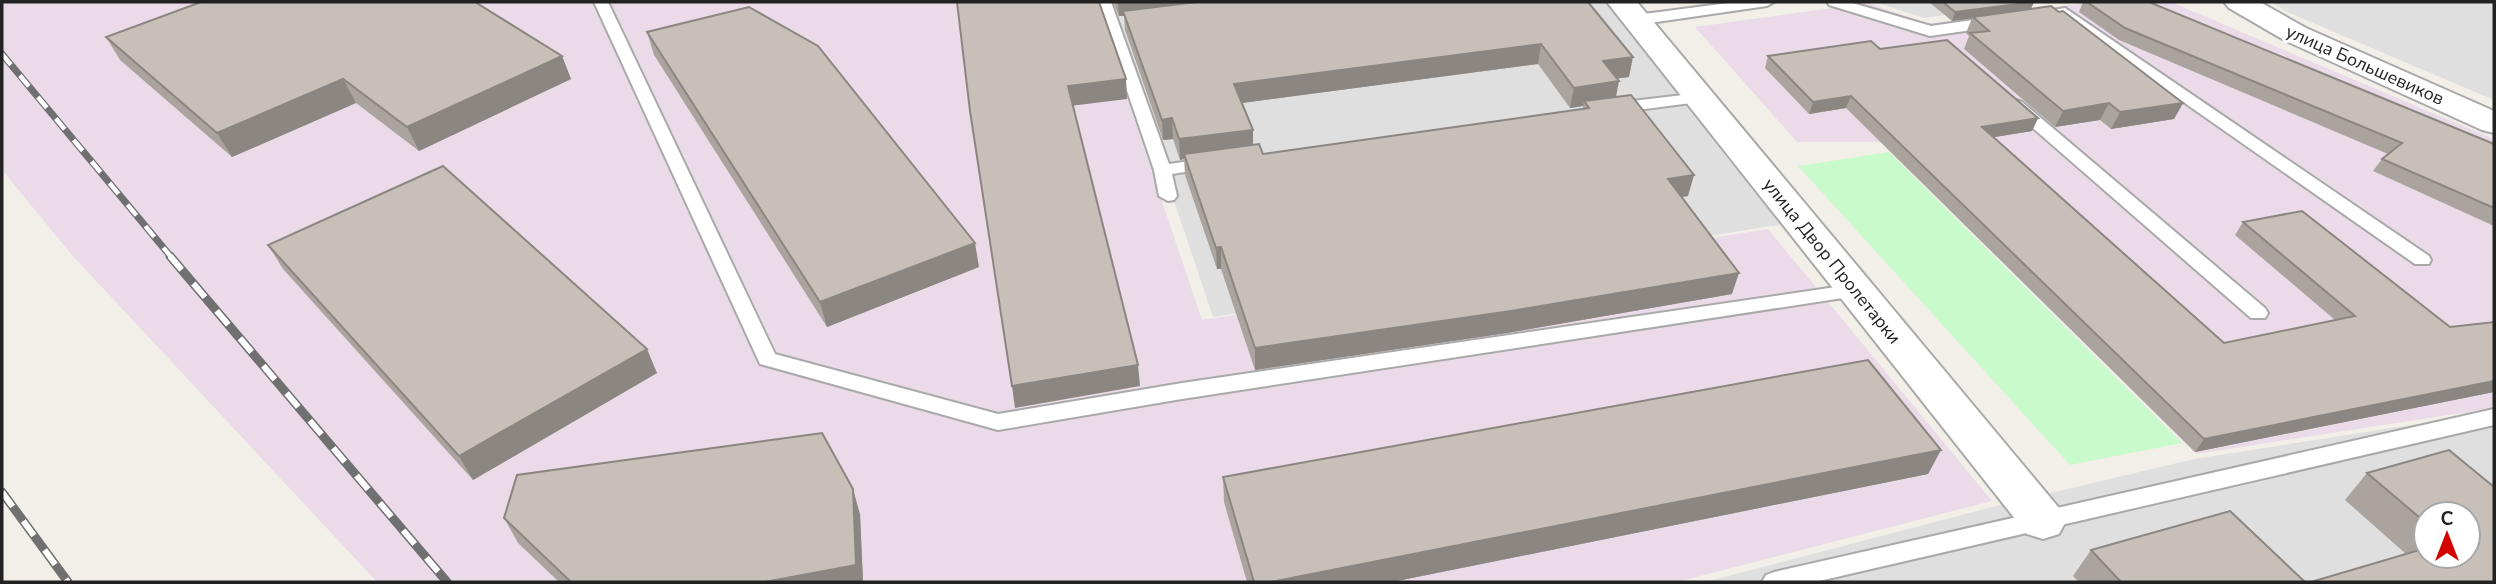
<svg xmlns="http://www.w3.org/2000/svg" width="2496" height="584" viewBox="0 0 2496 584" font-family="'Nunito Sans',sans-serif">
<rect width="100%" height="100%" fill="#f2efe9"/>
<g fill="#e0dfdf" fill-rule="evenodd">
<polygon points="1107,2 1606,2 1789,223 1213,317"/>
<polygon points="1875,2 2037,2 1924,18"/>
<polygon points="2272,2 2494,2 2494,100 2285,11"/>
<path d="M2494,412V582H1705L1996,506L2194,459ZM2426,514H2468V556H2426Z"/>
</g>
<g fill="#ebdbe8">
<polygon points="2,2 1095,2 1202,320 1768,229 1992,501 1677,582 377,582 72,255 2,170"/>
<polygon points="2092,2 2171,2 2494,139 2494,408 2196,454 1881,142 1797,142 1695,27 1869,3 1926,24"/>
</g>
<polygon fill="#c8facc" points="1889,152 2182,443 2070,465 1798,166"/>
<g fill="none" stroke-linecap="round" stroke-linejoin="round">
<defs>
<g id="service">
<polygon points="594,2 608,2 775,354 998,414 1182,383 1856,284 1863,285 1866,290 1863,295 1856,296 1182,399 998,430 760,364"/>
<polygon points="1097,2 1111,2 1169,164 1211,158 1220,163 1211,168 1172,174 1177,196 1174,200 1168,201 1159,196 1154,170"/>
<polygon points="1736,2 1774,2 1767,6 1636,25 1628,20 1636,15"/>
<polygon points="1827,2 1849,2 1931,26 1993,17 2001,22 1993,27 1930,36 1829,5"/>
<polygon points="2065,8 2429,256 2431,260 2429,264 2415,264 2062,17 2040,20 2033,16 2035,13"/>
<polygon points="1700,93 1706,95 1708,98 1706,101 1615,113 1607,108 1615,103"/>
<polygon points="2016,100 2022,102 2265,308 2268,313 2265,318 2251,318 2010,108 2008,105 2010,102"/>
<polygon points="2494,409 2494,425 1815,582 1762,582 1766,575 1774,572"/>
</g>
<g id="minor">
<polygon points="1607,2 1637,2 2059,508 2066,521 2059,534 2043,539 2027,534"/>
<polygon points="2224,2 2260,2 2306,28 2494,111 2494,133 2482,130 2284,40 2229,8"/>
</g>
</defs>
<use href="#service" stroke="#a9a9a9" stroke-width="4"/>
<use href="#minor" stroke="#a9a9a9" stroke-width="4"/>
<use href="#service" fill="#fff" fill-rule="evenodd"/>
<use href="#minor" fill="#fff" fill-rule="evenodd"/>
<defs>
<polyline id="rail-far1" points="2,54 172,258"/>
<g id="rail">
<polyline points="170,256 447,582"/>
<polyline points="2,492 68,582"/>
</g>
</defs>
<use href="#rail-far1" stroke="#707070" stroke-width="7"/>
<use href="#rail" stroke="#707070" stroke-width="9"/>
<use href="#rail-far1" stroke="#fff" stroke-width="4.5" stroke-dasharray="14" stroke-linecap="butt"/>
<use href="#rail" stroke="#fff" stroke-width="6" stroke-dasharray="18" stroke-linecap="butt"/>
</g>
<g fill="#aba49e" fill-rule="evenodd">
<path d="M1113,2H1588L1629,77L1617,78L1616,97L1688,196L1682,197L1732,294L1507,333L1255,370L1221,269H1217L1185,175L1184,159L1180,160L1173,139L1163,140L1125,30L1124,16H1119ZM1538,64L1570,108L1583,106V109L1263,154L1253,145V130L1242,103Z"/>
<polygon points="1929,2 2033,2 2031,9 2183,103 2174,119 2111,129 2100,120 2055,127 1964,49 1969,36 1966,33 1972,18 1952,21"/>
<polygon points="2083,2 2149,2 2494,144 2494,226 2373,171 2382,159 2388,154 2119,40 2079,12"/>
<polygon points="647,32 979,267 827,327 654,55"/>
<polygon points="106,37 562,56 571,79 419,151 356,103 232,157 120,60"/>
<polygon points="1880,49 2038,118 2032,131 1993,137 2224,343 2335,320 2235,235 2243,222 2450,327 2494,322 2494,392 2195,452 1846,108 1809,114 1765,68 1768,56"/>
<polygon points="268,245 657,373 473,480 283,269"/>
<polygon points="1941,450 1928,474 1392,582 1247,582 1224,502 1223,477"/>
<path d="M2449,450L2494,487V582H2311L2406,554L2345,500L2367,473ZM2426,514H2468V556H2426Z"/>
<polygon points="860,514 863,582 559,582 518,543 504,518"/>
<polygon points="2091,550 2305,582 2079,582 2073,576"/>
</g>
<g fill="#8b8681">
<polygon points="1118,2 1244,2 1123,11 1124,16 1119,16"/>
<polygon points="2034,2 2030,11 1952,21 1955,12"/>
<polygon points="1541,44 1538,64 1234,104 1234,84"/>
<polygon points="562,56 571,79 419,151 407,127"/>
<polygon points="1633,57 1629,77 1599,81 1603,61"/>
<polygon points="343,79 356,103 232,157 217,133"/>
<polygon points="1126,79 1127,99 1070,106 1068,86"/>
<polygon points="1619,81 1615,102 1584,101 1583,106 1570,108 1574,88"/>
<polygon points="1851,96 1846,108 1809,114 1813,102"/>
<polygon points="2109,103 2100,120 2055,127 2063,111"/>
<polygon points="2183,103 2174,119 2111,129 2120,112"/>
<polygon points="1172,118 1173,139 1163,140 1162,120"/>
<polygon points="2038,118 2032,131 1977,140 1982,127"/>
<polygon points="1253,130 1253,150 1184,154 1184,159 1180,160 1179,139"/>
<polygon points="1694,175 1688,196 1662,200 1668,179"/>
<polygon points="975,243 979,267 827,327 820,302"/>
<polygon points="1221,247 1221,269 1217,269 1216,248"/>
<polygon points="1739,273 1732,294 1507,333 1255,370 1255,348"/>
<polygon points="647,349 657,373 473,480 459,456"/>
<polygon points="1138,365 1140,386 1015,408 1012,386"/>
<polygon points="2494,381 2494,392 2195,452 2204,439"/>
<polygon points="1941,450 1928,474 1392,582 1271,582"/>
<polygon points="853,489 860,514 863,582 765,582"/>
</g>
<g fill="#c7bfb8" stroke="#8b8681" stroke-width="2">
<polygon points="201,2 475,2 562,56 407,127 343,79 217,133 106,37"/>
<polygon points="957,2 1099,2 1126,79 1068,86 1138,365 1012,386 970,111"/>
<polygon points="1197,2 1588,2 1633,57 1603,61 1619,81 1574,88 1541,44 1234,84 1253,130 1179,139 1172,118 1162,120 1123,11"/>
<polygon points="1943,2 2034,2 1955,12"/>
<polygon points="2087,2 2149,2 2494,144 2494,208 2382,159 2402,143 2125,28"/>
<polygon points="2051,6 2059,12 2063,11 2183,103 2120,112 2109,103 2063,111 1970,33 1989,31 1973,17"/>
<polygon points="749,7 818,46 975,243 820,302 647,32"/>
<polygon points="1947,40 2038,118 1982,127 2224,343 2355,316 2243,222 2302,211 2450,327 2494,322 2494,381 2204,439 1851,96 1813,102 1768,56 1871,41 1880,49"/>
<polygon points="1631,95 1694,175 1668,179 1739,273 1511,311 1255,348 1221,247 1216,248 1184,154 1259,144 1263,154 1589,108 1584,101"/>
<polygon points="443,166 647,349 459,456 268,245"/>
<polygon points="1868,360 1941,450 1271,582 1254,582 1223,477"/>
<polygon points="822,433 853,489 856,565 765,582 571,582 504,518 517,475"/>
<polygon points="2449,450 2494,487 2494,582 2311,582 2426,548 2426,556 2468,556 2468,514 2426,514 2426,523 2367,473"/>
<polygon points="2230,511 2305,582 2121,582 2091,550"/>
</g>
<g text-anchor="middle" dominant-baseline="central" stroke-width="6" stroke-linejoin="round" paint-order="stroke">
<g font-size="18" fill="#222" stroke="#fff">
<text transform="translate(2365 65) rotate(24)">улица Большевиков</text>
<text transform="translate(1832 261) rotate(51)">улица Двор Пролетарки</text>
</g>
</g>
<rect width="2496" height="584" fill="none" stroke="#222222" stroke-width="7"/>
<g transform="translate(2447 535)"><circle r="33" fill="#ffffff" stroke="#a7a7a7" stroke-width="2"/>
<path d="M0-5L12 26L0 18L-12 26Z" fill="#d40000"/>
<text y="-10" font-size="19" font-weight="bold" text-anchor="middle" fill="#222222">С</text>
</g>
</svg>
